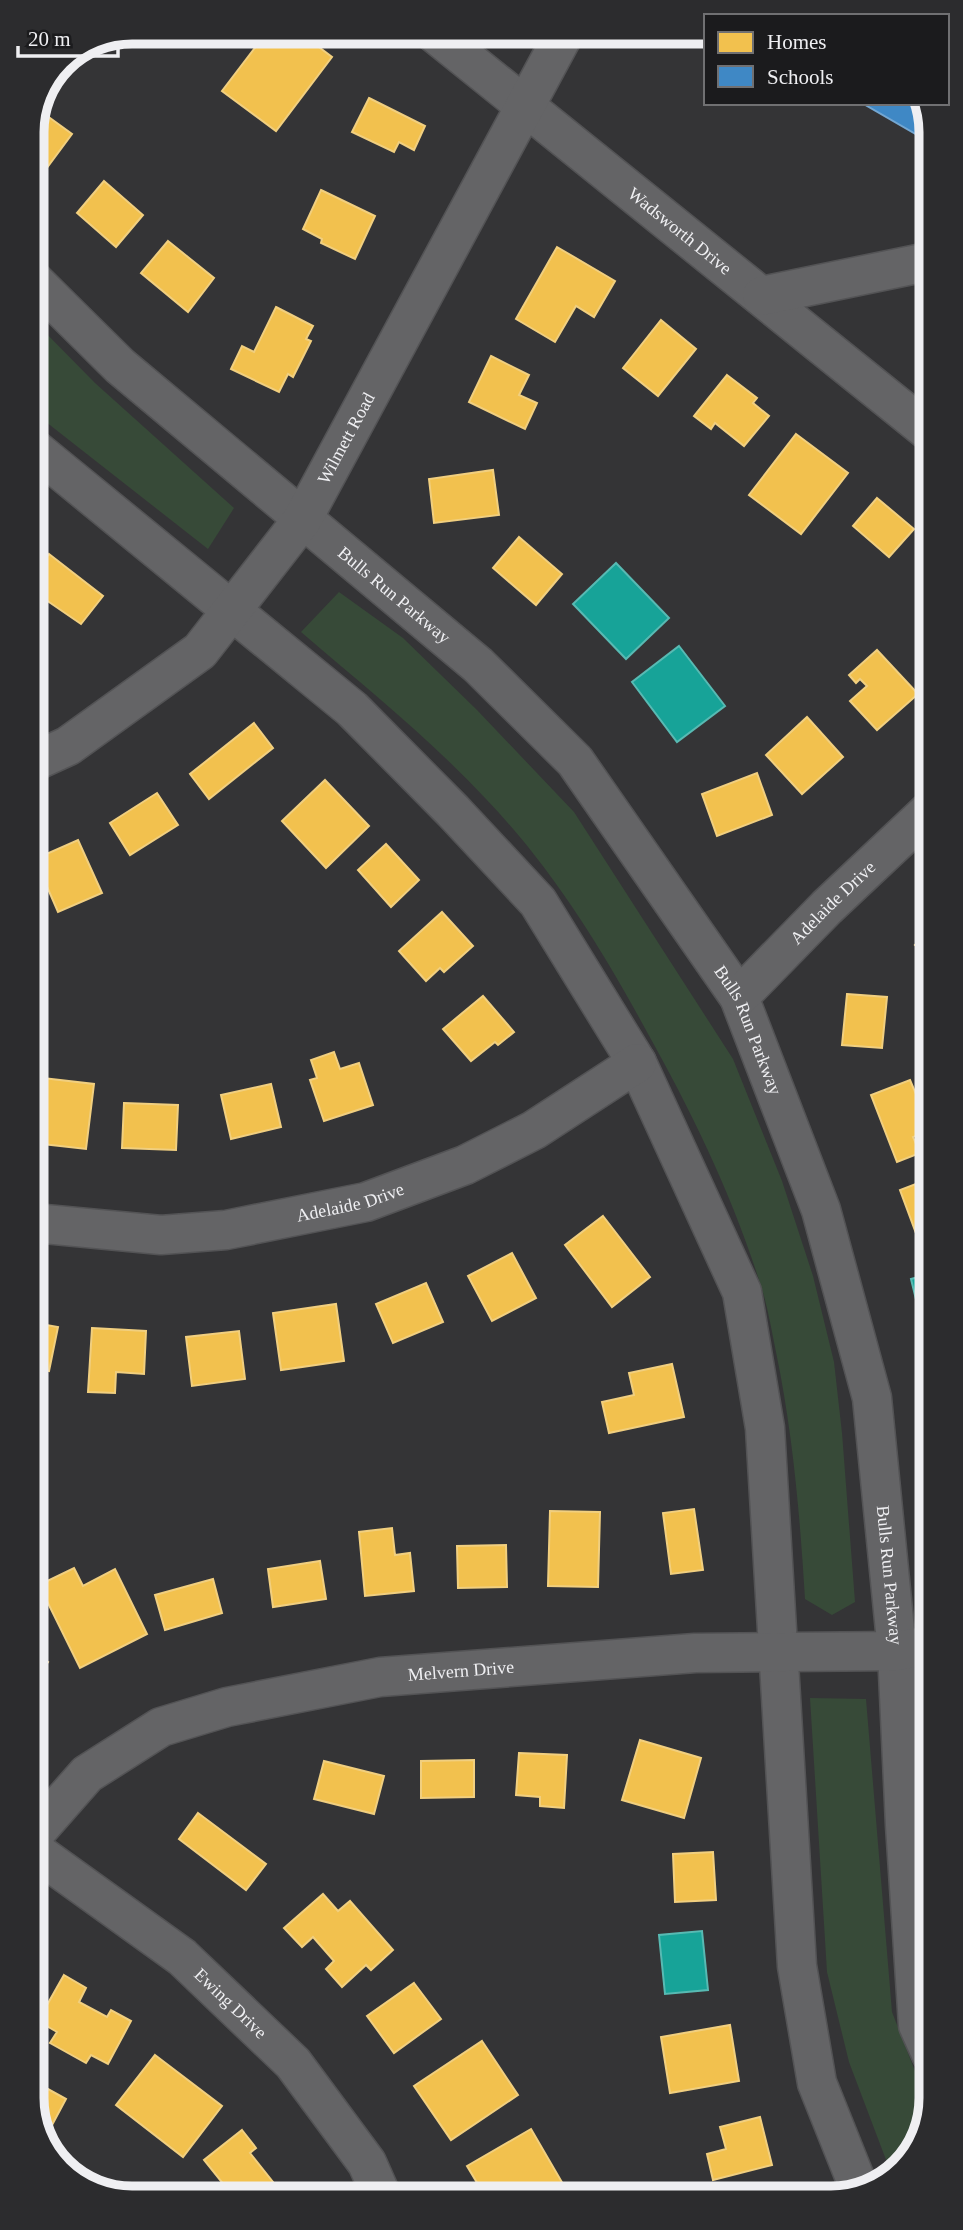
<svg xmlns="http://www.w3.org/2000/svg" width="963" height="2230" viewBox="0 0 963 2230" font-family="Georgia,serif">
<rect width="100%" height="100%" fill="#343436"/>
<g fill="#374a38">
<polygon points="32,319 95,383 234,508 208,549 32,411"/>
<path d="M339,592L403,638L477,710L574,812L733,1059L782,1181L813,1276L834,1362L842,1433L855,1602L832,1615L805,1599C800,1516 793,1434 776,1352C772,1333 769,1314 764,1296C736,1203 694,1116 647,1032C602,949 552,868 486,799C429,738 364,686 301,632Z"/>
<polygon points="810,1698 866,1699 892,2012 929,2107 911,2159 891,2173 849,2062 827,1972"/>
</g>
<g fill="#f2c14e" stroke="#f1cf7f" stroke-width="2">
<polygon points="267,32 299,32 332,57 276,131 222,91"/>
<polygon points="369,98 425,126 414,150 399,142 394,152 352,132"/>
<polygon points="39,110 72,134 46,169 32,158 32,125"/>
<polygon points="104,181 143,215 116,247 77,213"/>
<polygon points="321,190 375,216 355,259 321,243 322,239 303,229"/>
<polygon points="168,241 214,278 188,312 141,273"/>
<polygon points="557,247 615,281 594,317 576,306 555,342 516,319"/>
<polygon points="276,307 313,326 306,339 311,341 293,377 288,374 279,392 231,369 242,346 254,352"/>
<polygon points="661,320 696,349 658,396 623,368"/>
<polygon points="491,356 529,375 519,395 537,403 525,429 469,402"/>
<polygon points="727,375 757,398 753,403 769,416 744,446 715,423 711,429 694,416"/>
<polygon points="796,434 848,473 801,534 749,495"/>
<polygon points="493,470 499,515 434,523 429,479"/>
<polygon points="877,498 914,529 889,557 853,526"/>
<polygon points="519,537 562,574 536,605 493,568"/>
<polygon points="49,554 103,596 81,624 33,591 33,575"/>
<polygon points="926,588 928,588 928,615 924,614"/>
<polygon points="877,650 918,694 877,730 850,701 867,686 860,679 856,683 849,675"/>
<polygon points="807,717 843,757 802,794 766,755"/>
<polygon points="254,723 273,748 209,799 190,774"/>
<polygon points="757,773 772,815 717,836 702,794"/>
<polygon points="325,780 369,826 326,868 282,821"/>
<polygon points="157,793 178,825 130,855 110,823"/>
<polygon points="78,840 102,893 58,912 35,859"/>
<polygon points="386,844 419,880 391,907 358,870"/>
<polygon points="442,912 473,946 444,972 440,968 426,981 399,951"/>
<polygon points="928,932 929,958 915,945"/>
<polygon points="847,994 887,997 882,1048 842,1045"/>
<polygon points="483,996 514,1032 498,1045 495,1042 471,1061 443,1029"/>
<polygon points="334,1052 340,1069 359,1063 373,1105 324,1121 310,1080 317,1078 311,1060"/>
<polygon points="34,1077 94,1084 86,1149 34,1143"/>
<polygon points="910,1080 918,1099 929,1094 929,1131 913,1137 920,1153 897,1162 871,1095"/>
<polygon points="271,1084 281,1127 231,1139 221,1095"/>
<polygon points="124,1103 178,1105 176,1150 122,1148"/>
<polygon points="929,1179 929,1241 920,1244 900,1190"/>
<polygon points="603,1216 650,1277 612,1307 565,1245"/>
<polygon points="512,1253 536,1298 492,1321 468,1276"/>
<polygon points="426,1283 443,1322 393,1343 376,1304"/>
<polygon points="336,1304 344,1361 281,1370 273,1313"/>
<polygon points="35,1323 58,1327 49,1371 35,1368"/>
<polygon points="92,1328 146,1331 144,1374 116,1372 115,1393 88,1392"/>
<polygon points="239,1331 245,1379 192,1386 186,1337"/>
<polygon points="672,1364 684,1417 609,1433 602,1402 634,1395 629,1373"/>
<polygon points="694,1509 703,1570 671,1574 663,1513"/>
<polygon points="550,1511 600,1512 598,1587 548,1586"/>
<polygon points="392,1528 395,1555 410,1553 414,1591 365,1596 359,1532"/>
<polygon points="506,1545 507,1587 458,1588 457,1546"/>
<polygon points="320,1561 326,1599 273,1607 268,1569"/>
<polygon points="74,1568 83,1586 115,1569 147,1634 80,1668 39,1585"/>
<polygon points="213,1579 222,1613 165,1630 155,1595"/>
<polygon points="35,1653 48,1662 36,1680"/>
<polygon points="640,1740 701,1758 684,1818 622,1800"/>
<polygon points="519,1753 567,1755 564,1808 540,1806 540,1797 516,1795"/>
<polygon points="474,1760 474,1797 421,1798 421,1761"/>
<polygon points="324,1761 384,1776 374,1814 314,1799"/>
<polygon points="198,1813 266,1864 246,1890 179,1839"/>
<polygon points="713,1852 716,1900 675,1902 673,1854"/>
<polygon points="323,1894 338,1911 350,1901 393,1950 371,1970 366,1965 342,1987 326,1969 334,1961 313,1937 302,1947 284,1928"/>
<polygon points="64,1975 86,1988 79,2002 107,2017 111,2010 131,2021 108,2064 91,2055 86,2063 50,2043 57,2032 38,2021"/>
<polygon points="414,1983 441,2019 394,2053 367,2016"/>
<polygon points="730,2025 739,2081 670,2093 661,2037"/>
<polygon points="482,2041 518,2095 451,2140 414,2086"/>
<polygon points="155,2055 222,2106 183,2157 116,2105"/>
<polygon points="37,2083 66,2099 44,2140 37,2130"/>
<polygon points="760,2117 772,2165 713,2180 707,2154 726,2149 720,2127"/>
<polygon points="531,2129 563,2184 542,2195 485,2196 467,2166"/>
<polygon points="242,2130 256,2148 250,2153 277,2187 264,2197 231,2198 233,2196 204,2160"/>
</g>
<polygon fill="#3f88c5" stroke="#74a7d2" stroke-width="2" points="862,103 926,103 926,140"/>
<g fill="#17a398" stroke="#58bab3" stroke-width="2">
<polygon points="616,563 669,618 626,659 573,604"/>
<polygon points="679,646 725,706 677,742 632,682"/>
<polygon points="929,1274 930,1335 925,1336 911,1279"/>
<polygon points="702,1931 708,1990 665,1994 659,1935"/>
</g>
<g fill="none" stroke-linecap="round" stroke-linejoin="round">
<defs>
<g id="minor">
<path id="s1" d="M433,32L927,430"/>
<path id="s2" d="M32,279L120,366L478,665L575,761L739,997L821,1210L872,1398L897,1651L905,1825L918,2025L931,2054"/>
<polyline points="762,296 927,262"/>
<polyline points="32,447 352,709 453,811 538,902 637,1063 742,1292 765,1428 797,1966 817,2083 861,2193"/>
<path id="s3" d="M33,762L68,746L200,651L302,520L565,32"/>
<path id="s4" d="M739,997L827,907L928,812"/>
<path id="s5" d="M34,1223L161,1235L226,1230L366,1202L465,1165L534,1130L637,1063"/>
<path id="s6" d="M36,1832L87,1774L161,1727L227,1707L380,1677L695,1653L897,1651L930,1645"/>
<path id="s7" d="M36,1852L182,1957L293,2063L367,2163L382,2197"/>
</g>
</defs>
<use href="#minor" stroke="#535355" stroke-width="41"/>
<use href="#minor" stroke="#646466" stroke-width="38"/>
</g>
<g text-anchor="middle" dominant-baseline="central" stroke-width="7" stroke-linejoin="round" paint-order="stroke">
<g font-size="18" fill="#efeff2" stroke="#1b1b1d">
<text stroke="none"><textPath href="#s1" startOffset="317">Wadsworth Drive</textPath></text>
<text stroke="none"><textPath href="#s3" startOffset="460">Wilmett Road</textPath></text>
<text stroke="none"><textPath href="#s2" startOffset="481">Bulls Run Parkway</textPath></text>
<text stroke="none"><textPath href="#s4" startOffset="133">Adelaide Drive</textPath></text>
<text stroke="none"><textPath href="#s2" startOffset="1048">Bulls Run Parkway</textPath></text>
<text stroke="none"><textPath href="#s5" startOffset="320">Adelaide Drive</textPath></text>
<text stroke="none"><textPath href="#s2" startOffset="1615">Bulls Run Parkway</textPath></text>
<text stroke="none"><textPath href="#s6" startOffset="471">Melvern Drive</textPath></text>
<text stroke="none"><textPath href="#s7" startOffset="247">Ewing Drive</textPath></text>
</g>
</g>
<path d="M0 0H963V2230H0ZM132 44H831A88 88 0 0 1 919 132V2098A88 88 0 0 1 831 2186H132A88 88 0 0 1 44 2098V132A88 88 0 0 1 132 44Z" fill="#2c2c2e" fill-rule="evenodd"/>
<path fill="none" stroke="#efeff2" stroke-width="9" d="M132 44H831A88 88 0 0 1 919 132V2098A88 88 0 0 1 831 2186H132A88 88 0 0 1 44 2098V132A88 88 0 0 1 132 44Z"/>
<rect x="704" y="14" width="245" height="91" fill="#1b1b1d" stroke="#707072" stroke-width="2"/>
<rect x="718" y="32" width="35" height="21" fill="#f2c14e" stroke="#707072" stroke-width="2"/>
<text x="767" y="49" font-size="21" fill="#efeff2">Homes</text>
<rect x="718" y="66" width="35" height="21" fill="#3f88c5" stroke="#707072" stroke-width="2"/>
<text x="767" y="84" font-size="21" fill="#efeff2">Schools</text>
<path d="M18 46v10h100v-10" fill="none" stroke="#efeff2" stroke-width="3.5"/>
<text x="28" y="46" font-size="21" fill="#efeff2" stroke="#1b1b1d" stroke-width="5" paint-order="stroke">20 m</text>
</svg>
